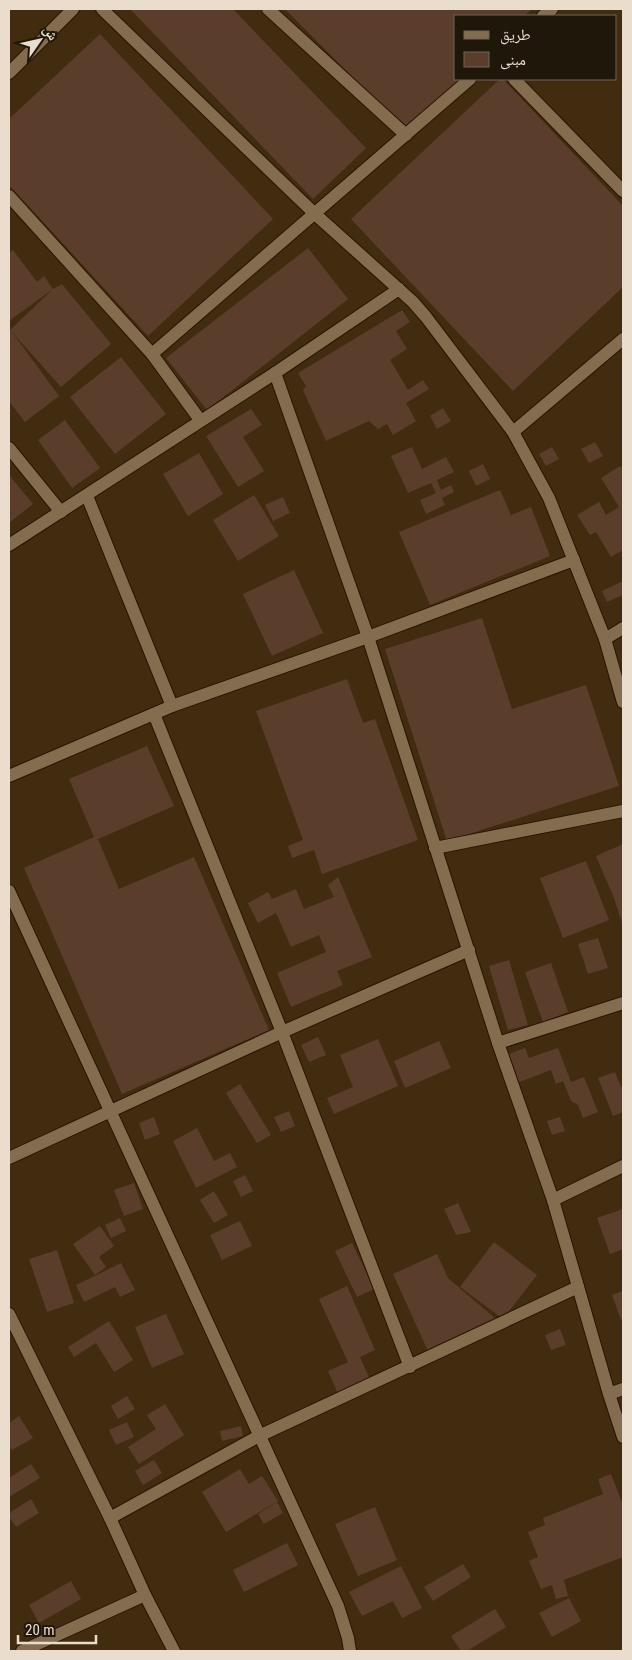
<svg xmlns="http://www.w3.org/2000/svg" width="632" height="1660" viewBox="0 0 632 1660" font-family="'Roboto Condensed','Noto Naskh Arabic',sans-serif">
<rect width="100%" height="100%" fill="#412c10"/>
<g fill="#5b3d2b">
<polygon points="133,9 233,9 366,148 313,199 131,10"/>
<polygon points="285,9 532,9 524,16 456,16 456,79 461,79 407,132"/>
<polygon points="100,34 273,219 148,336 9,185 9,119"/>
<polygon points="500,79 503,79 623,206 623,287 513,391 351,219"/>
<polygon points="308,248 348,299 207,410 166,358"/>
<polygon points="13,250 37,282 44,276 53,289 62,284 111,344 61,387 12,332 59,396 25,422 9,401 9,331 53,289 9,321 9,253"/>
<polygon points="402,310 410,322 396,331 407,349 390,360 408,390 423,380 429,389 406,403 416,421 393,435 387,424 378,429 369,421 326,441 303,390 306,386 298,373"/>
<polygon points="121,357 166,414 115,454 70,397"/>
<polygon points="443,408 451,421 437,429 430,416"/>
<polygon points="251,409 262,425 243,437 264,471 238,487 206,436"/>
<polygon points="65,420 100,468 72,488 38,440"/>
<polygon points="595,442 603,456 589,463 581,449"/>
<polygon points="412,447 422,469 446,457 454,472 437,480 441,490 451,485 454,492 442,498 445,505 426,514 420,500 436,493 431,483 408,493 391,456"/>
<polygon points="552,447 559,459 546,466 539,454"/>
<polygon points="199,453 223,494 188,516 163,474"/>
<polygon points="483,464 490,479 476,486 469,471"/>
<polygon points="620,466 623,470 623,550 611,557 596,532 590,535 577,515 599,502 606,515 619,507 601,478"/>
<polygon points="9,475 33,504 9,523"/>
<polygon points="500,490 511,515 531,507 550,556 430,605 399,532"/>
<polygon points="254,495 279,536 238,561 213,520"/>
<polygon points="283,497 290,513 273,521 265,505"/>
<polygon points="294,570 323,633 272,656 243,594"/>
<polygon points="623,581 623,595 607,602 602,591"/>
<polygon points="482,618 512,709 586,685 619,786 447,841 385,649"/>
<polygon points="347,679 363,723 375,719 418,840 322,874 314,850 292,858 288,846 303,840 256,711"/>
<polygon points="147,746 174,806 98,839 119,889 194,857 269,1030 122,1094 24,868 94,837 69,779"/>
<polygon points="623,844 623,926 614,898 596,856"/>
<polygon points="586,861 609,920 563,938 540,878"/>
<polygon points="338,877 372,957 337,971 343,985 291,1007 277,973 326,952 319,935 291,947 276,913 258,923 248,903 268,892 272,899 296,889 304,909 334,897 328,885"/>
<polygon points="598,938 608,968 588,974 578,944"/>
<polygon points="509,960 528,1025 508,1030 489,966"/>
<polygon points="551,963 568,1012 543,1022 525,972"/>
<polygon points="318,1037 326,1055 309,1062 301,1045"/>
<polygon points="378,1039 398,1086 334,1114 327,1098 353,1087 340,1055"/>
<polygon points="439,1041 451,1068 405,1088 394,1061"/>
<polygon points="525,1048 529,1058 558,1048 571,1082 584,1077 598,1112 583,1118 578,1105 571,1101 563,1081 556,1084 551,1070 517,1083 506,1055"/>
<polygon points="615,1072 621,1087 623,1086 623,1112 613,1116 598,1078"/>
<polygon points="240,1084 271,1135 257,1143 226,1093"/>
<polygon points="289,1111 295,1126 281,1132 274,1117"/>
<polygon points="154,1117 160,1134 145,1140 139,1123"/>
<polygon points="560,1117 565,1131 552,1135 547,1121"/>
<polygon points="197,1128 214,1161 230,1153 237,1167 196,1188 173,1141"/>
<polygon points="245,1175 253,1191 241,1197 233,1181"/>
<polygon points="134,1183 143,1209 124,1216 114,1190"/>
<polygon points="214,1191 228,1215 214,1223 200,1200"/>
<polygon points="458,1203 471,1232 456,1235 444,1209"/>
<polygon points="623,1209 623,1249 610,1254 597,1218"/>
<polygon points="120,1218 126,1231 111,1238 105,1225"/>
<polygon points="240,1221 252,1246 222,1260 210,1235"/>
<polygon points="100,1226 114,1246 99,1257 106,1267 95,1275 73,1244"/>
<polygon points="494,1242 537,1275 503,1319 460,1287"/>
<polygon points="352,1243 374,1289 357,1297 335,1251"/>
<polygon points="57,1250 74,1303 47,1312 29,1259"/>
<polygon points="437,1254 448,1278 497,1320 428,1351 393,1274"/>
<polygon points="121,1263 135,1290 120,1297 115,1287 84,1302 76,1285"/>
<polygon points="347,1286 375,1350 360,1357 371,1382 339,1396 328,1371 348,1362 319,1299"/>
<polygon points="623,1291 623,1319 621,1320 612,1295"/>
<polygon points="166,1314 184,1354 152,1368 135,1327"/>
<polygon points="109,1321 133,1360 114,1372 96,1343 74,1357 68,1347"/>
<polygon points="560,1329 566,1345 551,1350 545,1335"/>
<polygon points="127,1396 135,1409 118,1419 111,1406"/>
<polygon points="165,1404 184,1435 139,1464 128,1447 156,1429 147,1415"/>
<polygon points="19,1416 33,1438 12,1450 9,1446 9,1423"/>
<polygon points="127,1422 134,1437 116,1445 109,1430"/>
<polygon points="241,1426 243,1436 222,1441 220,1431"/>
<polygon points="154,1460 162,1473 143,1485 135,1471"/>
<polygon points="31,1464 40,1478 9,1497 9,1478"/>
<polygon points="240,1469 249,1484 262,1476 278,1501 226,1532 202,1492"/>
<polygon points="611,1474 623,1505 623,1557 564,1580 568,1596 556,1599 552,1585 541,1589 529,1561 538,1557 528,1532 545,1525 543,1518 603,1494 598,1479"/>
<polygon points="31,1499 39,1513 16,1527 9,1517 9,1513"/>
<polygon points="277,1502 283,1513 264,1524 258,1514"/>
<polygon points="375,1507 397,1560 358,1576 335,1524"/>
<polygon points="287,1543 298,1565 244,1592 233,1570"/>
<polygon points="463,1564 471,1577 433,1601 424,1587"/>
<polygon points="401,1566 422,1608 402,1618 393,1601 362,1616 349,1592"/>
<polygon points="71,1581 81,1599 39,1623 29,1605"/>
<polygon points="569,1598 581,1621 552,1637 539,1613"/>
<polygon points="495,1609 506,1627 467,1651 461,1651 451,1636"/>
</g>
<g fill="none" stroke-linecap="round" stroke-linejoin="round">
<defs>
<g id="street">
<polyline points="102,9 315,214 413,302 426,317 513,432 549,498 605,639 623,702"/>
<polyline points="268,9 406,135"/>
<polyline points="543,16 552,9"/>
<polyline points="9,73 73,9"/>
<polyline points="514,79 623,191"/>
<polyline points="9,196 152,354 200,420"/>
<polyline points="152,354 470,79"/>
<polyline points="275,373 368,637 498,1043 553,1200 609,1394 623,1437"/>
<polyline points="513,432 623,339"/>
<polyline points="9,448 61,512"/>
<polyline points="87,496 172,706"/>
<polyline points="9,545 275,373 399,289"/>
<polyline points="605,639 623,628"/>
<polyline points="154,714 282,1032 410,1367"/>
<polyline points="9,776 172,706 368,637 574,560"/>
<polyline points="435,848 623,811"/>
<polyline points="9,891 338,1606 348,1638 350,1651"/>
<polyline points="498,1043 623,1003"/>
<polyline points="9,1158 282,1032 469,950"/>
<polyline points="553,1200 623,1166"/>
<polyline points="9,1314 110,1518 145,1595 174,1651"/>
<polyline points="609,1394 623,1389"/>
<polyline points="110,1518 259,1436 578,1287"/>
<polyline points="22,1651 145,1595"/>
</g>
</defs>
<use href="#street" stroke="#271400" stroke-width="14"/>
<use href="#street" stroke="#846c4f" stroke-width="12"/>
</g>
<rect width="632" height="1660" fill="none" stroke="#eaddcd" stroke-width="20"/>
<rect x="454" y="15" width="162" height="65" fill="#20170b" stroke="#716659"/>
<rect x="464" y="31" width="25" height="8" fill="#846c4f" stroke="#716659"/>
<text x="500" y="40" font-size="15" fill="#eaddcd">طريق</text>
<rect x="464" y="52" width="25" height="15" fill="#5b3d2b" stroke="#716659"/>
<text x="500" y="65" font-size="15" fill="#eaddcd">مبنى</text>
<g transform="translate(40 40) rotate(56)" stroke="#20170b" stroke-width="4" paint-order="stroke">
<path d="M0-4L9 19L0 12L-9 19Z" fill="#eaddcd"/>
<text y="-8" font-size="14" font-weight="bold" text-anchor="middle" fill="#eaddcd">ش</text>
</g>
<path d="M18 1635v8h78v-8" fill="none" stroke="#eaddcd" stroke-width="2.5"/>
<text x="25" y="1635" font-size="15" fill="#eaddcd" stroke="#20170b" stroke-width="4" paint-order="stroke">20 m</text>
</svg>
